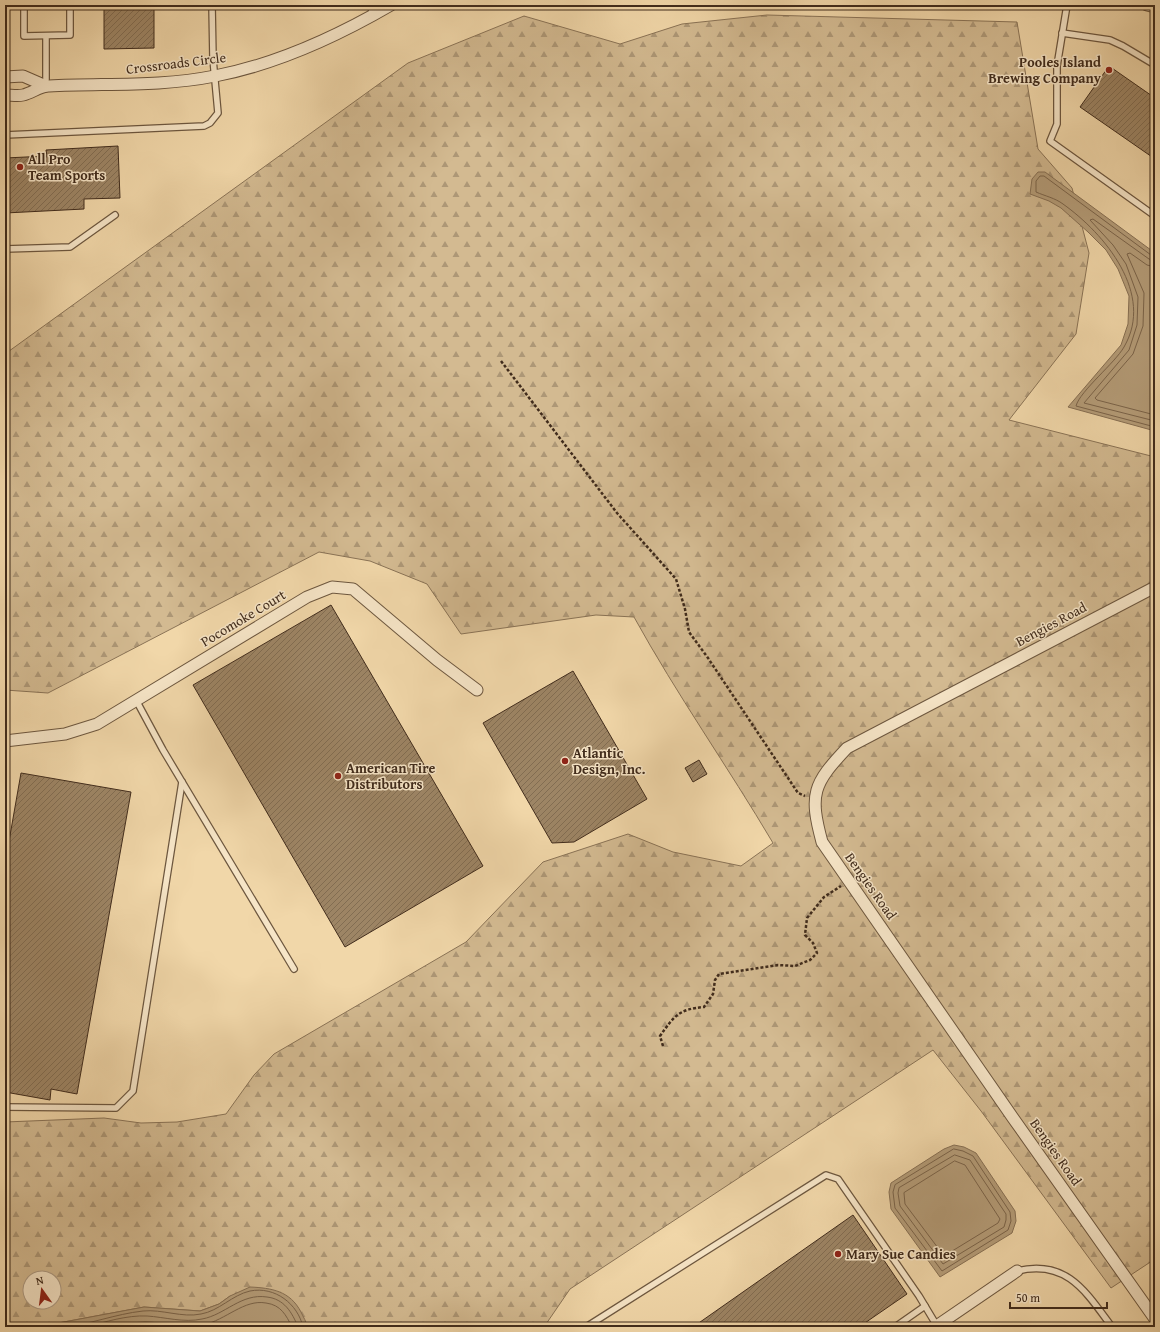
<svg xmlns="http://www.w3.org/2000/svg" width="1160" height="1332" viewBox="0 0 1160 1332" font-family="'Gentium Book Plus',serif">
<defs>
<pattern id="forest-firs" width="22" height="20" patternUnits="userSpaceOnUse"><rect width="22" height="20" fill="#d3ba91"/><path d="M5 1l3.5 6h-7zM16 11l3.5 6h-7z" fill="#ad9776"/></pattern>
<pattern id="building-hatch" width="6" height="6" patternUnits="userSpaceOnUse"><rect width="6" height="6" fill="#9d8565"/><path d="M-1 1l2-2M0 6l6-6M5 7l2-2" fill="none" stroke="#826d52"/></pattern>
</defs>
<rect width="100%" height="100%" fill="#f1d7a9"/>
<filter id="stains"><feTurbulence type="fractalNoise" baseFrequency=".005" numOctaves="4"/><feColorMatrix values="0 0 0 0 .2 0 0 0 0 .09 0 0 0 0 .02 0 0 0 .5 -.17"/></filter>
<radialGradient id="worn" r=".72"><stop offset=".6" stop-color="#630" stop-opacity="0"/><stop offset="1" stop-color="#630" stop-opacity=".3"/></radialGradient>
<path fill="url(#forest-firs)" stroke="#8a7356" fill-rule="evenodd" d="M767,15L1017,22L1038,149L1072,188L1089,253L1076,334L1009,420L1155,457V1259L1111,1288L981,1111L933,1050L570,1289L544,1327H307V1324L230,1296L219,1304L200,1311L144,1307L37,1327H5V1122L104,1118L141,1123L177,1122L226,1114L254,1075L274,1054L466,942L543,862L628,834L673,852L741,866L773,843C728,767 677,695 634,617L596,615L461,634L427,584L370,561L319,552L48,693L5,690V354L408,63L524,16L620,44L682,24ZM30,1278H54V1302H30Z"/>
<g fill="#b59d79" stroke="#877054">
<polygon points="1038,172 1045,172 1155,253 1155,431 1068,407 1121,345 1128,324 1129,296 1118,269 1106,250 1088,232 1061,208 1049,201 1030,194 1032,179"/>
<polygon points="954,1145 964,1147 976,1153 1015,1211 1016,1221 1012,1233 940,1277 891,1209 889,1192 891,1183 944,1149"/>
<path d="M250,1287C272,1288 290,1291 301,1312C303,1317 307,1322 307,1327H37L144,1307L200,1311L219,1304L230,1296Z"/>
</g>
<g fill="none" stroke-linecap="round" stroke-linejoin="round">
<g stroke="#7b644a" stroke-width="1">
<path d="M1155,256L1151,255L1044,176H1040L1036,181V192C1045,196 1055,198 1063,204C1105,234 1155,294 1124,347C1115,363 1080,391 1076,406L1155,427"/>
<polyline points="1155,261 1149,259 1093,219 1090,220 1113,245 1126,264 1138,297 1137,325 1129,350 1084,403 1155,421"/>
<polyline points="1155,267 1147,265 1130,253 1127,254 1144,293 1143,326 1133,354 1095,398 1097,400 1155,415"/>
<polygon points="954,1149 963,1151 973,1156 1010,1212 1011,1221 1008,1230 942,1271 895,1208 893,1192 895,1185"/>
<polygon points="955,1155 970,1160 1006,1214 1006,1220 1004,1227 943,1264 900,1206 898,1193 899,1188"/>
<polygon points="955,1161 965,1165 1000,1219 998,1223 944,1256 905,1204 904,1193"/>
<path d="M62,1327C89,1325 115,1314 143,1311C162,1309 182,1318 201,1314C219,1311 232,1295 250,1291C275,1286 298,1304 303,1327"/>
<path d="M86,1327C105,1322 127,1315 147,1316C164,1317 184,1323 202,1319C225,1315 241,1293 267,1297C284,1299 292,1312 298,1327"/>
<path d="M111,1327C122,1325 134,1322 145,1322C164,1322 185,1329 203,1325C226,1320 244,1299 266,1303C281,1305 286,1315 292,1327"/>
</g>
</g>
<g fill="url(#building-hatch)" stroke="#412c1c">
<polygon points="104,5 154,5 154,48 104,49"/>
<polygon points="1109,66 1155,98 1155,159 1080,107"/>
<polygon points="118,146 120,198 84,199 84,209 5,213 5,158 47,156 46,150"/>
<polygon points="331,605 483,866 345,947 193,685"/>
<polygon points="573,671 647,799 574,842 552,843 483,723"/>
<polygon points="699,760 707,774 693,782 685,768"/>
<polygon points="21,773 131,792 77,1094 51,1089 50,1100 5,1092 5,864"/>
<polygon points="853,1215 907,1294 859,1327 693,1327"/>
</g>
<g fill="none" stroke-linecap="round" stroke-linejoin="round">
<defs>
<g id="lane">
<polyline points="24,5 24,36 70,35 70,5"/>
<polyline points="369,5 375,15"/>
<polyline points="1067,5 1057,66 1057,124 1050,141 1155,216"/>
<polyline points="1062,33 1110,40 1123,46 1155,65"/>
<polyline points="46,36 46,86"/>
<polyline points="5,135 204,126 210,123 218,113 213,59 212,5"/>
<polyline points="5,249 70,247 115,215"/>
<polyline points="136,700 163,750 294,969"/>
<polyline points="5,1107 116,1108 133,1091 182,782"/>
<path d="M1017,1271C1067,1259 1086,1292 1112,1327"/>
<polyline points="586,1327 826,1175 838,1179 919,1296 937,1326"/>
<polyline points="895,1327 925,1306"/>
</g>
<g id="street">
<polyline points="1147,5 1155,7"/>
<polyline points="5,77 23,76 46,86"/>
<path d="M5,95C11,95 18,96 23,95C32,93 40,86 49,86C104,83 160,87 215,76C278,64 336,37 391,5"/>
<path d="M1155,587L847,748C813,784 809,794 822,842L1013,1118L1155,1319"/>
<polyline points="5,741 65,734 97,724 307,597 332,587 353,589 437,660 477,690"/>
<polyline points="935,1327 1017,1271"/>
</g>
</defs>
<use href="#lane" stroke="#6d573f" stroke-width="8"/>
<use href="#street" stroke="#6d573f" stroke-width="13"/>
<g stroke="#412c1c" stroke-width="2.5" stroke-dasharray="3 2" stroke-linecap="butt">
<polyline points="501,361 617,513 676,579 685,609 689,632 708,658 798,793 805,796"/>
<path d="M663,1046L660,1036C674,1016 679,1009 704,1007L713,994L715,980L719,974L778,965L795,966L810,960L817,953L813,943L805,935L807,918L824,897L841,886"/>
</g>
<use href="#lane" stroke="#f6e5c7" stroke-width="5.5"/>
<use href="#street" stroke="#f6e5c7" stroke-width="11"/>
</g>
<g fill="#8f2418" stroke="#f6e5c7" stroke-width="1.5">
<circle cx="1109" cy="70" r="4"/>
<circle cx="20" cy="167" r="4"/>
<circle cx="565" cy="761" r="4"/>
<circle cx="338" cy="776" r="4"/>
<circle cx="838" cy="1254" r="4"/>
</g>
<g text-anchor="middle" dominant-baseline="central" stroke-width="3" stroke-linejoin="round" paint-order="stroke">
<g font-size="14" font-weight="bold" fill="#412c1c" stroke="#f6e5c7" text-anchor="start">
<text x="1101" y="62" text-anchor="end">Pooles Island<tspan x="1101" dy="16">Brewing Company</tspan></text>
<text x="28" y="159">All Pro<tspan x="28" dy="16">Team Sports</tspan></text>
<text x="573" y="753">Atlantic<tspan x="573" dy="16">Design, Inc.</tspan></text>
<text x="346" y="768">American Tire<tspan x="346" dy="16">Distributors</tspan></text>
<text x="846" y="1254">Mary Sue Candies</text>
</g>
<g font-size="14" fill="#412c1c" stroke="#f6e5c7">
<text transform="translate(176 63) rotate(-7)">Crossroads Circle</text>
<text transform="translate(243 618) rotate(-31)">Pocomoke Court</text>
<text transform="translate(1051 624) rotate(-28)">Bengies Road</text>
<text transform="translate(871 886) rotate(55)">Bengies Road</text>
<text transform="translate(1056 1152) rotate(55)">Bengies Road</text>
</g>
</g>
<rect width="1160" height="1332" fill="none" stroke="#f1d7a9" stroke-width="20"/>
<rect x="6" y="6" width="1148" height="1320" fill="none" stroke="#412c1c" stroke-width="2"/>
<rect x="10" y="10" width="1140" height="1312" fill="none" stroke="#412c1c"/>
<g transform="translate(42 1290) rotate(346)"><circle r="19" fill="#f6e5c7" stroke="#ae9b83"/>
<path d="M0-3L7 15L0 10L-7 15Z" fill="#8f2418"/>
<text y="-6" font-size="11" font-weight="bold" text-anchor="middle" fill="#412c1c">N</text>
</g>
<path d="M1010 1302v6h97v-6" fill="none" stroke="#412c1c" stroke-width="2"/>
<text x="1016" y="1302" font-size="12" fill="#412c1c" stroke="#f6e5c7" stroke-width="3" paint-order="stroke">50 m</text>
<rect width="100%" height="100%" filter="url(#stains)"/>
<rect width="100%" height="100%" fill="url(#worn)"/>
</svg>
